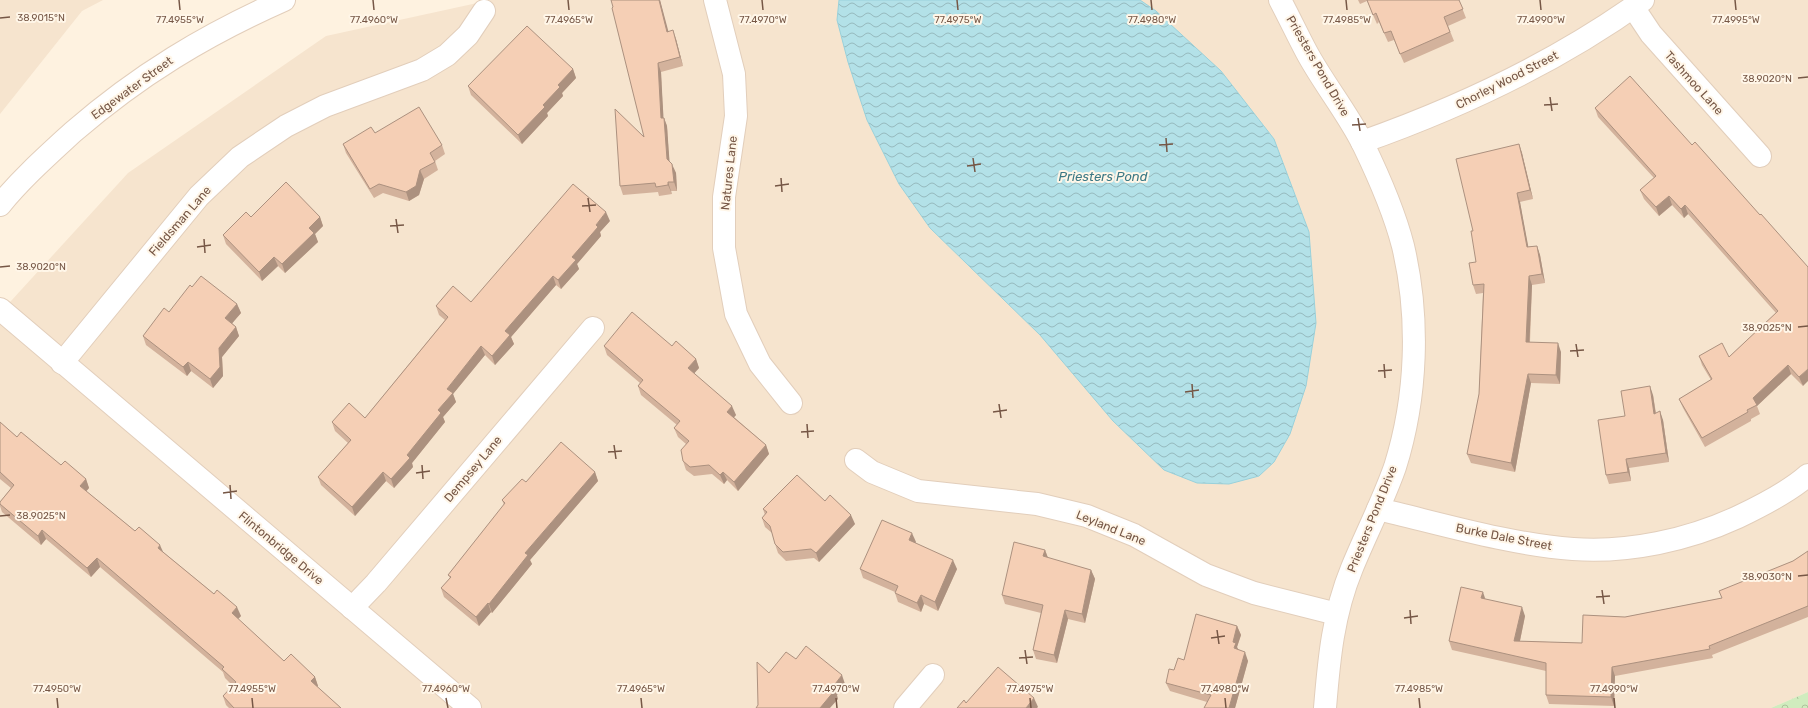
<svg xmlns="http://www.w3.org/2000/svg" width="1808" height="708" viewBox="0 0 1808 708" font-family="Rubik,sans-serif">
<defs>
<pattern id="forest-crowns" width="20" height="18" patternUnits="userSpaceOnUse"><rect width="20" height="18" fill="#d0ecbe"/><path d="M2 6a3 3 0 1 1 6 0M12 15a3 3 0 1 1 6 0" fill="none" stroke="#adc29c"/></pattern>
<pattern id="water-waves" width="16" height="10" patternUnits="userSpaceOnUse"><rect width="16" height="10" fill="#b3e1e8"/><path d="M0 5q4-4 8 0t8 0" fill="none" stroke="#96b9be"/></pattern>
</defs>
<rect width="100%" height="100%" fill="#fef2e0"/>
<g fill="#f6e4ce">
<polygon points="0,0 103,0 82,11 0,114"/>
<polygon points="491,0 1808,0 1808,692 1771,708 0,708 0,313 128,173 326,36"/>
</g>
<polygon fill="url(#forest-crowns)" points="1808,692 1808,708 1771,708"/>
<polygon fill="url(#water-waves)" stroke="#99d1db" points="839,0 1140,0 1156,11 1221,71 1274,139 1309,232 1316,323 1306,386 1290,434 1274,462 1259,476 1229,484 1197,483 1164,470 1113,421 1040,335 930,228 899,184 867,120 848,62 837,20"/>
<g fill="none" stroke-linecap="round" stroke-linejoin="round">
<defs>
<g id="minor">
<polyline points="715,0 734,74 736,116 724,197 724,248 736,314 760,364 791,403"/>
<path d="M1280,0C1289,17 1297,34 1306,51C1323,83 1347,112 1363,144C1379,177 1394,211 1403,246C1420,318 1417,397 1395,467C1383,501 1366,534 1352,568C1333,614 1329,659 1325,708"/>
<polyline points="1633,7 1651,34 1760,156"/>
<path d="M1362,142C1461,107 1557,62 1643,0"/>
<path d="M0,205C21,179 48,155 73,132C139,75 205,35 284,0"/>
<polyline points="0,309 470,708"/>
<polyline points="62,363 199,196 240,157 286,126 325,106 422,70 447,55 468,35 484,11"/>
<polyline points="856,460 872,472 918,491 1037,504 1087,516 1134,535 1206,575 1254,593 1337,614"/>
<path d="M1378,509C1442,524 1508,544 1573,549C1629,553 1688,540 1738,517C1761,506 1789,492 1808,475"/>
<polyline points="352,608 376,583 593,328"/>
<polyline points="905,708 933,675"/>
</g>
</defs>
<use href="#minor" stroke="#e2cebb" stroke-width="24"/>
<use href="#minor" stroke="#fff" stroke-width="22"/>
</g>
<g fill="#d3b29c">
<polygon points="660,0 668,32 676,39 683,66 661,72 663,118 664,118 667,126 669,161 676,173 677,191 671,191 672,194 659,196 658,192 623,195 620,186 644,137"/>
<polygon points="1358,0 1459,0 1466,18 1448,26 1454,41 1404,63 1394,40 1388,42 1379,22 1377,24 1367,1 1360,4"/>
<polygon points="573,69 576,78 562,93 563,96 547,113 548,116 522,144 471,95 468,86"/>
<polygon points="1595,108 1692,145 1760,215 1803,386 1791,374 1757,406 1760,414 1751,419 1751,421 1705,447 1683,408 1679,399 1711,380 1702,365 1699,356 1729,357 1776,313 1688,214 1684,218 1672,205 1659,216 1644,199 1640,190 1654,178 1598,117"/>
<polygon points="343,144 442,145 445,154 435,161 438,170 424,179 419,195 409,201 383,193 374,198 346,153"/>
<polygon points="1519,144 1522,153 1533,199 1520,202 1528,247 1537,246 1540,255 1545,283 1532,285 1530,342 1561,352 1560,384 1531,383 1515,472 1471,463 1467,454 1479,394 1483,293 1476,294 1473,285 1476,262 1473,231"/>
<polygon points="251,217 320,217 323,226 315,234 318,242 285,273 278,266 262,281 226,244 223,235"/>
<polygon points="610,221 600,232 601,236 577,264 579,269 561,289 556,285 511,337 514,344 495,365 485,355 453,394 456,402 443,417 445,422 412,463 413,467 394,488 386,481 355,516 321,485 318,477 348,443 335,431 332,422 365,418 445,320 439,315 436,306 471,302"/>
<polygon points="192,287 237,304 241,313 232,323 236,327 239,336 222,357 223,376 213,388 191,371 187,376 146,345 143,336 169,312"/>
<polygon points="604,346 672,346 696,359 699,368 694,373 736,415 734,417 766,445 769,454 738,491 727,480 724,484 712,474 694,476 686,470 683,461 686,444 678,437 674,428 677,425 641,395 638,386 640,383 607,355"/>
<polygon points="1653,395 1656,413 1663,420 1669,462 1629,468 1631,481 1609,484 1606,475 1625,416"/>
<polygon points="0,422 17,437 61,465 86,479 89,488 86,491 135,531 163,552 241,616 238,619 284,661 315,677 318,686 317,687 341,708 229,708 226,705 223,696 233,686 225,678 223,672 100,567 91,577 46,539 41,545 2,512 0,506 0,502 11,488 0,479"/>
<polygon points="595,472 598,481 530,560 532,564 492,613 491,612 479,626 444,597 441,588 450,578 448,575 504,505 502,500 526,482"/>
<polygon points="825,501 855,524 819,562 814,558 786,561 778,553 775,544 772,533 765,527 762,518 765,515 763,509"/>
<polygon points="916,542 915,543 957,569 938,611 924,604 921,612 898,602 895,593 895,592 863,578 860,569"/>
<polygon points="1045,550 1048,558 1091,570 1095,579 1085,623 1068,619 1057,663 1036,659 1033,650 1041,613 1005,604 1002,595"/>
<polygon points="1808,551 1808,617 1712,655 1713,658 1615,676 1614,706 1549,704 1546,695 1546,671 1452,650 1449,641 1485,599 1525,616 1520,641 1582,643 1625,617 1722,598 1793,561"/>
<polygon points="1237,626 1241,635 1237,647 1238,649 1248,661 1235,708 1204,708 1207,702 1170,691 1166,683 1174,670 1184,660"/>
</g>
<g fill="#ac917f">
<polygon points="659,0 660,0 671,41 667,32"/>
<polygon points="673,30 676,39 683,66 680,57"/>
<polygon points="658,63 661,72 664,127 661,118"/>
<polygon points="573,69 576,78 562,93 563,96 547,113 548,116 522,144 518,135 558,85"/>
<polygon points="664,118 667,126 670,168 667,159"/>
<polygon points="1519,144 1522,153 1533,199 1530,190"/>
<polygon points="672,164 676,173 677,191 674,182"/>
<polygon points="420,170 424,179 419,195 409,201 406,192"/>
<polygon points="668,182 672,194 668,185"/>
<polygon points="1517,193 1520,202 1530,256 1527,247"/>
<polygon points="1669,196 1672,205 1659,216 1656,207"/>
<polygon points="1685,205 1688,214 1684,218 1681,209"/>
<polygon points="606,212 610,221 600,232 601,236 577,264 579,269 561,289 558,280 572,257 596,225"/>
<polygon points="320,217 323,226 315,234 318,242 285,273 282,264 309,228"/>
<polygon points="1537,246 1540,255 1545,283 1542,274"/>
<polygon points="274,257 278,266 262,281 259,272"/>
<polygon points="553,276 556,285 511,337 514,344 495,365 492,356 505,331"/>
<polygon points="1529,276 1532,285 1529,351 1526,342"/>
<polygon points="237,304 241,313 229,327 225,318"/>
<polygon points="236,327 239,336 222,357 223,376 213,388 210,379 219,348"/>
<polygon points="1558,343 1561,352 1560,384 1556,375"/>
<polygon points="481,346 485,355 453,394 456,402 443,417 445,422 412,463 413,467 394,488 391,479 438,410 447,389"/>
<polygon points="696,359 699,368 691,377 688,368"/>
<polygon points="188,362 191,371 187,376 183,367"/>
<polygon points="1788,365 1791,374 1757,406 1753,398"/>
<polygon points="1808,369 1808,381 1803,386 1799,377"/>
<polygon points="1528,374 1531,383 1515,472 1511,463"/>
<polygon points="1650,386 1653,395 1657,423 1654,414"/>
<polygon points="732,406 736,415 731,421 727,412"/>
<polygon points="1660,411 1663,420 1669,462 1666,453"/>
<polygon points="766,445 769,454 738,491 734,482"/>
<polygon points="1626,459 1629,468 1631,481 1628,472"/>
<polygon points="383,472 386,481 355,516 352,507"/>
<polygon points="595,472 598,481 530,560 532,564 492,613 489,604 525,553"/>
<polygon points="723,472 727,480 724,484 720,475"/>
<polygon points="86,479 89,488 83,495 80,486"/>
<polygon points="851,515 855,524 819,562 816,553"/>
<polygon points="42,530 46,539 41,545 38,536"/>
<polygon points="912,533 916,542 912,549 909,540"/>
<polygon points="160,545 164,554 158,548"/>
<polygon points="1045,550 1048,558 1043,556"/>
<polygon points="97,558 100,567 91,577 87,568"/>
<polygon points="953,560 957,569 938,611 935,602"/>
<polygon points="1091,570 1095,579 1085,623 1082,614"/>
<polygon points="1483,592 1486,601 1481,598"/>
<polygon points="921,595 924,604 921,612 917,603"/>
<polygon points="488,603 491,612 479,626 476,617"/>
<polygon points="237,607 241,616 235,622 232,613"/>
<polygon points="1522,607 1525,616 1518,650 1514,641"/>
<polygon points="1065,610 1068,619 1057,663 1054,655"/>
<polygon points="1237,626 1241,635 1237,647 1239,652 1238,657 1233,642"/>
<polygon points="1245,652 1248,661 1235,708 1229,708"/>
<polygon points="1612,667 1615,676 1614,706 1611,697"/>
<polygon points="842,675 845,684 837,695 838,699 830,708 820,708 832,688"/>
<polygon points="315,677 318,686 314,690 311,681"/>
<polygon points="1034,698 1038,707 1037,708 1026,708"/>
</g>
<g fill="#f5cfb5" stroke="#ac917f">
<polygon points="611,0 659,0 667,32 673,30 680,57 658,63 661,118 664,118 667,159 672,164 674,182 668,182 668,185 656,187 655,183 620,186 615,109 644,137 612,8 613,7"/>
<polygon points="1367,0 1459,0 1463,9 1444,17 1450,32 1400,54 1391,31 1384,33 1376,13 1373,15"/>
<polygon points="527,26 573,69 558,85 560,87 543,105 545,107 518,135 468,86"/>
<polygon points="1630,76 1692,145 1695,142 1760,215 1761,214 1808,267 1808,369 1799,377 1788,365 1753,398 1757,405 1747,410 1748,412 1702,438 1679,399 1712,379 1699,356 1722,343 1729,357 1778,311 1685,205 1681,209 1669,196 1656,207 1640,190 1656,176 1595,108"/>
<polygon points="419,107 442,145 430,153 435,162 420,170 416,186 406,192 379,184 370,189 343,144 371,127 375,133"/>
<polygon points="1519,144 1530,190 1517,193 1527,247 1537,246 1542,274 1529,276 1526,342 1558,343 1556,375 1528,374 1511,463 1467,454 1479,394 1484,284 1473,285 1469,263 1476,262 1471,231 1473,231 1456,159"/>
<polygon points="286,182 320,217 309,228 314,233 282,264 274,257 259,272 223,235 246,212 251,217"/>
<polygon points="573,184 606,212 596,225 598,227 572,257 576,260 558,280 553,276 505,331 510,335 492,356 481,346 447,389 453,393 438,410 441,413 407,455 410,458 391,479 383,472 352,507 318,477 351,440 332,422 349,403 365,418 448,317 436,306 453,286 471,302"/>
<polygon points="201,276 237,304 225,318 236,327 219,348 220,367 210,379 188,362 183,367 143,336 164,308 169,312 190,285 192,287"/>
<polygon points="632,312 672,346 676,341 696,359 688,368 732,406 727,412 766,445 734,482 723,472 720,475 709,465 690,467 683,461 681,450 689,441 674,428 680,421 638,386 643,380 604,346"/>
<polygon points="1650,386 1654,414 1660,411 1666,453 1626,459 1628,472 1606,475 1598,420 1625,416 1621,391"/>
<polygon points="0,422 17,437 21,432 61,465 65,461 86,479 80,486 135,531 139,527 160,545 158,548 214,594 217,590 237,607 232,613 284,661 291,654 315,677 311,681 341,708 234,708 223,696 236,682 222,669 224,667 97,558 87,568 42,530 38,536 0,504 0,502 14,485 0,472"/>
<polygon points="561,442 595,472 525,553 528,555 489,604 488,603 476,617 441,588 451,577 448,575 505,503 502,500 522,479 526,482"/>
<polygon points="797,475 825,501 830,495 851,515 816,553 811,549 783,552 775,544 770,526 762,518 767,512 763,509"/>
<polygon points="882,520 912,533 909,540 953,560 935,602 921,595 917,603 895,593 898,586 860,569"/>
<polygon points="1014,542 1045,550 1043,556 1091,570 1082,614 1065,610 1054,655 1033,650 1043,605 1002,595"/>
<polygon points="1808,551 1808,606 1709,646 1710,649 1612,667 1611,697 1546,695 1546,663 1449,641 1461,587 1483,592 1481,598 1522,607 1514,641 1582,643 1583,615 1625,617 1722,598 1719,591 1793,561"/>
<polygon points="1196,614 1237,626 1233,642 1236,643 1234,648 1245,652 1229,708 1204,708 1211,695 1166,683 1169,669 1174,670 1178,658 1184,660"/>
<polygon points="806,646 842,675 832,688 835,690 820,708 756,708 758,705 757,662 769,673 786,652 796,659"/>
<polygon points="998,667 1034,698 1026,708 957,708 964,700 966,703"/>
</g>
<path fill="none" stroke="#765746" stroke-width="1.5" d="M179,0L180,10M373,0L374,10M568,0L569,10M762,0L763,10M957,0L958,10M1151,0L1152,10M1346,0L1347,10M1540,0L1541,10M1735,0L1736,10M0,18L10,17M1798,78L1808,77M1550,97L1552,111M1544,105L1558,104M1358,118L1360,131M1352,125L1366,124M1166,138L1167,152M1159,145L1173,144M973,158L975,172M967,166L981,164M781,178L782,192M775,186L789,184M588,198L590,212M582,206L596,205M396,219L398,233M390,226L404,225M204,239L205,253M197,247L211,245M0,267L10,266M1798,327L1808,326M1576,344L1578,357M1570,351L1584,350M1384,364L1385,378M1378,371L1392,370M1192,384L1193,398M1185,392L1199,390M999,404L1001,418M993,412L1007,410M807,424L808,438M801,432L814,431M614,445L616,459M608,452L622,451M422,465L423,479M416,473L430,471M230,485L231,499M223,493L237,491M0,516L10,515M1798,576L1808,575M1602,590L1604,604M1596,597L1610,596M1410,610L1411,624M1404,618L1418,616M1217,630L1219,644M1211,638L1225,636M1025,650L1027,664M1019,658L1033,657M57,698L58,708M252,698L253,708M446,698L448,708M641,698L642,708M836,698L837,708M1030,698L1031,708M1225,698L1226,708M1419,698L1420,708M1614,698L1615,708"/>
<g text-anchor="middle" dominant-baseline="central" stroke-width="4" stroke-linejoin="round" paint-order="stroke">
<g font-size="12" fill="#765746" stroke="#fff6e8">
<text transform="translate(1318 66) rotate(60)">Priesters Pond Drive</text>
<text transform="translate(1507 80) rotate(-27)">Chorley Wood Street</text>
<text transform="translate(1694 83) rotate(48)">Tashmoo Lane</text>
<text transform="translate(132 88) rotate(-36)">Edgewater Street</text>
<text transform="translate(729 173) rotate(-84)">Natures Lane</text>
<text transform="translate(180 221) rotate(-49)">Fieldsman Lane</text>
<text transform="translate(473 469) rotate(-50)">Dempsey Lane</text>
<text transform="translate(1372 519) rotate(-68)">Priesters Pond Drive</text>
<text transform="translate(1111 528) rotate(22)">Leyland Lane</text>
<text transform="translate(1504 537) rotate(11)">Burke Dale Street</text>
<text transform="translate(281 548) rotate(40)">Flintonbridge Drive</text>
</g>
<g font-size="13" font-style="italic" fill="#3b7884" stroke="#fff6e8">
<text x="1103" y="176">Priesters Pond</text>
</g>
</g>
<g font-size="10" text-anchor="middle" fill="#765746" stroke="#fff6e8" stroke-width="4" stroke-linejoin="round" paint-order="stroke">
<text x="41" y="21">38.9015°N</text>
<text x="180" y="23">77.4955°W</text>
<text x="374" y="23">77.4960°W</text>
<text x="569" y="23">77.4965°W</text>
<text x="763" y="23">77.4970°W</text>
<text x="958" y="23">77.4975°W</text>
<text x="1152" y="23">77.4980°W</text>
<text x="1347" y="23">77.4985°W</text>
<text x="1541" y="23">77.4990°W</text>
<text x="1736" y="23">77.4995°W</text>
<text x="1767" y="82">38.9020°N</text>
<text x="41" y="270">38.9020°N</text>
<text x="1767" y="331">38.9025°N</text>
<text x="41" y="519">38.9025°N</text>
<text x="1767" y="580">38.9030°N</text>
<text x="57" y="692">77.4950°W</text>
<text x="252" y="692">77.4955°W</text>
<text x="446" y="692">77.4960°W</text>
<text x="641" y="692">77.4965°W</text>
<text x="836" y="692">77.4970°W</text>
<text x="1030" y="692">77.4975°W</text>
<text x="1225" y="692">77.4980°W</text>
<text x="1419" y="692">77.4985°W</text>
<text x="1614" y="692">77.4990°W</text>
</g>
</svg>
